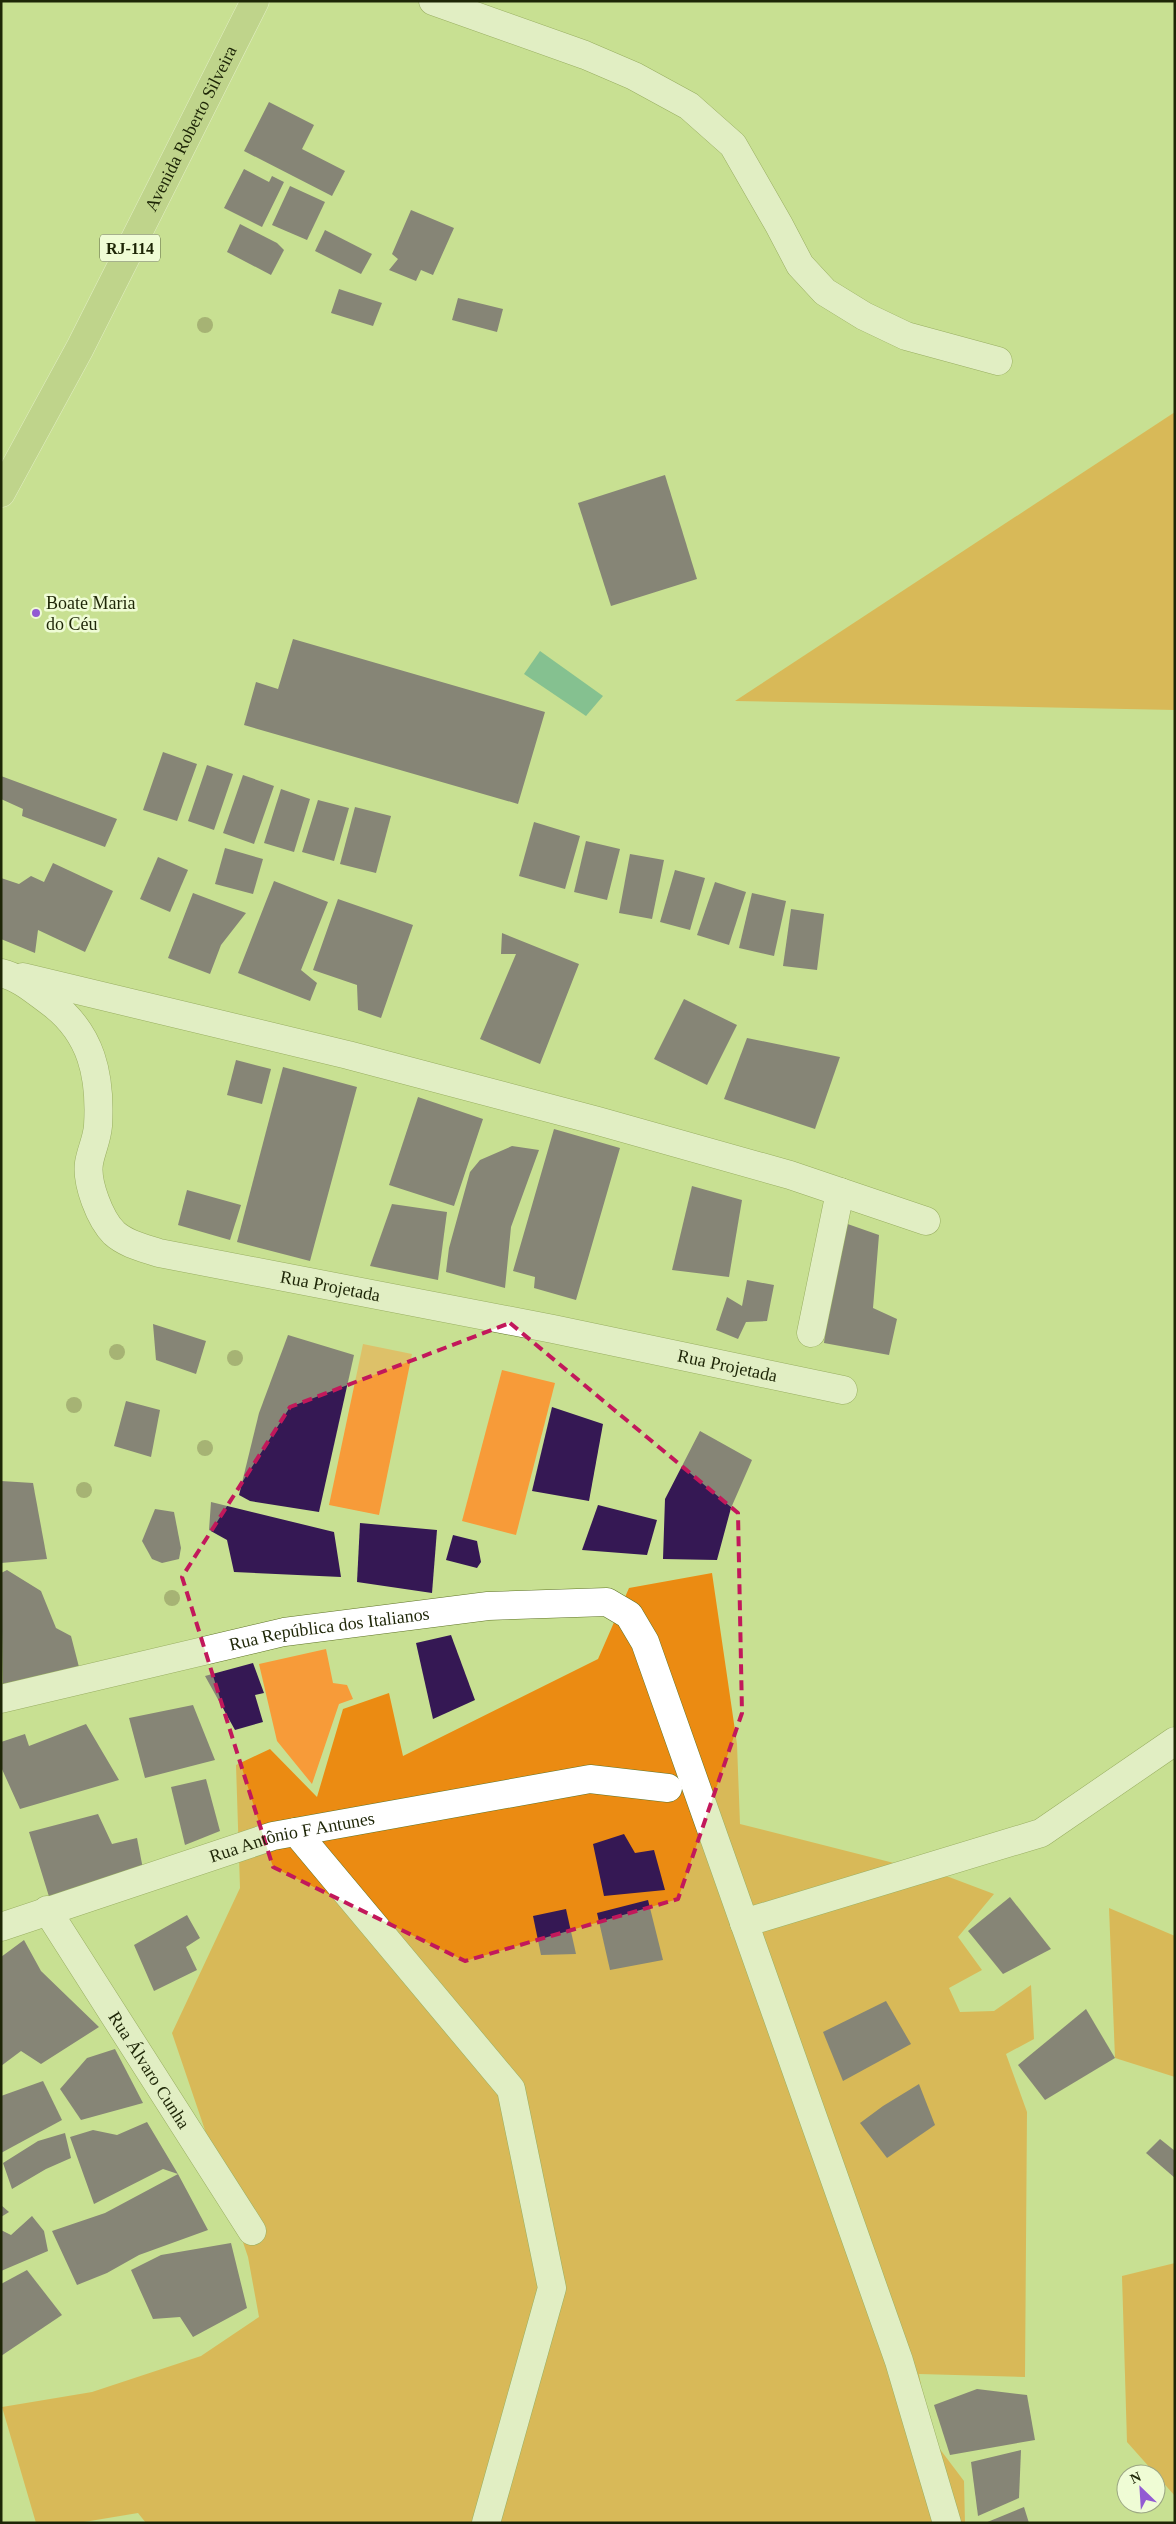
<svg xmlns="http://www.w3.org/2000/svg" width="1176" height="2524" viewBox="0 0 1176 2524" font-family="'Times New Roman',serif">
<rect width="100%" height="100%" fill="#c8e092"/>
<g fill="#f79b39">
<polygon points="363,1344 412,1354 379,1515 329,1505"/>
<polygon points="502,1370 555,1383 516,1535 462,1521"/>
<polygon points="326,1649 333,1683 347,1685 353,1699 339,1704 312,1784 277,1741 259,1664"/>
</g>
<g fill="#eb8b12">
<polygon points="1175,412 1175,710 735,701"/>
<polygon points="712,1573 737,1744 740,1824 949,1877 994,1894 958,1937 982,1970 949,1988 960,2012 994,2011 1031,1985 1034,2039 1006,2054 1027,2112 1025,2377 919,2374 930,2436 964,2481 965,2523 146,2523 138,2513 78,2523 36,2523 2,2407 92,2392 201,2356 259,2317 248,2257 172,2033 240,1888 236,1765 270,1749 317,1797 343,1709 389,1693 403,1756 598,1659 629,1588"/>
<polygon points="1109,1908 1175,1936 1175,2077 1115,2058"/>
<polygon points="1175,2263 1175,2496 1127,2442 1122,2276"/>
</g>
<polygon fill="#339c8e" points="540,651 603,696 586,716 524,674"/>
<g fill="#351854">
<polygon points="269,102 314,125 302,149 345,171 332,196 244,151"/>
<polygon points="244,169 269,182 272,176 284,182 262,227 224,208"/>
<polygon points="290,186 325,202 307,240 272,225"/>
<polygon points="411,210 454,228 433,275 421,270 416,281 389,270 398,259 392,254"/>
<polygon points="240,224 277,243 284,250 271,275 227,252"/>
<polygon points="325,230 372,254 361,274 315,251"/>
<polygon points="339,289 382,303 373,326 331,313"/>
<polygon points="458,298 503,309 497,332 452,320"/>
<polygon points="665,475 697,579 611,606 578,503"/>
<polygon points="293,639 545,712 518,804 244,725 256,682 278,689"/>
<polygon points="163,752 197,764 177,821 143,810"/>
<polygon points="207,765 233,774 214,830 188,821"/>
<polygon points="243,775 274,786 254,844 223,833"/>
<polygon points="1,776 117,819 105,847 22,816 23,809 1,799"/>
<polygon points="281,789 310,799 294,852 264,843"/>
<polygon points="318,800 349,808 334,861 302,852"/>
<polygon points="355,807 391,816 376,873 340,864"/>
<polygon points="534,822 580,836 565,889 519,876"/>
<polygon points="586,841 620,849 607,900 574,892"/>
<polygon points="225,848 263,859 253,894 215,884"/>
<polygon points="630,854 664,860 652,919 619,913"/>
<polygon points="158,857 188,870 170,912 140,899"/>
<polygon points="53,863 113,891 85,952 38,930 35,953 1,939 1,878 19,884 31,876 44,882"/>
<polygon points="675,870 705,878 690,930 660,922"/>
<polygon points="274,881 328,902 301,970 317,983 310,1001 238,973"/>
<polygon points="715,882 746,892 729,945 697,935"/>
<polygon points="193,893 246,913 221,945 210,974 168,958"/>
<polygon points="752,893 786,901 774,956 739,948"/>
<polygon points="338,899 413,925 381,1018 358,1010 357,985 313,970"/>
<polygon points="791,909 824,914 817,970 783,966"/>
<polygon points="502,933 579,964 540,1064 480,1039 516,954 501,954"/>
<polygon points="684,999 737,1025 707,1085 654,1059"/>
<polygon points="747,1038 840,1057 815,1129 724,1099"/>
<polygon points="236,1060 271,1069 262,1104 227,1095"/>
<polygon points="283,1067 357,1087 310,1261 237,1242"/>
<polygon points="418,1097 483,1119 454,1206 389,1185"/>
<polygon points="554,1129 620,1148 576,1300 534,1288 535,1277 513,1271"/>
<polygon points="512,1146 539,1150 511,1227 505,1288 446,1272 449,1248 470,1172 480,1160"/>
<polygon points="692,1186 742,1200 729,1277 672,1270"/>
<polygon points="187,1190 241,1205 230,1240 178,1225"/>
<polygon points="392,1204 447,1212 438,1280 370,1266"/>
<polygon points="839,1221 879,1235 873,1308 897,1319 889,1355 824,1343"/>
<polygon points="747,1280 774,1285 767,1321 746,1322 738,1339 716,1330 727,1297 742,1306"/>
<polygon points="153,1324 206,1341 196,1374 156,1360"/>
<polygon points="288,1335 354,1355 319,1512 250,1501 239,1495 259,1413"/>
<polygon points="126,1401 160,1410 151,1457 114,1446"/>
<polygon points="552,1407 603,1424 589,1501 532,1491"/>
<polygon points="700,1431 752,1460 731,1508 717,1560 663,1559 665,1499"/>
<polygon points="1,1481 33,1483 47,1559 1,1563"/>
<polygon points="211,1502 334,1532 341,1577 234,1572 227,1540 209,1530"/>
<polygon points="598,1505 657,1520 647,1555 582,1550"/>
<polygon points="155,1509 174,1512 181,1548 179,1559 162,1563 152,1559 142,1541"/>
<polygon points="360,1523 437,1530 432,1593 357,1582"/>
<polygon points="453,1535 477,1541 481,1562 477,1568 446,1560"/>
<polygon points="7,1570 41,1591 56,1628 71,1636 79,1667 3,1689 1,1573"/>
<polygon points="451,1635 475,1700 433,1719 416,1643"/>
<polygon points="253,1663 264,1693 255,1695 263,1722 235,1730 205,1676"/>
<polygon points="193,1705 215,1760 145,1778 129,1718"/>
<polygon points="86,1724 119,1780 20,1809 1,1767 1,1742 25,1734 29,1746"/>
<polygon points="206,1779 220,1831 185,1845 171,1787"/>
<polygon points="98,1814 112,1844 137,1838 143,1869 51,1903 29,1832"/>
<polygon points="624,1834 635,1853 654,1850 665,1890 604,1896 593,1844"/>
<polygon points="1010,1897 1051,1949 1003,1974 968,1931"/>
<polygon points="648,1900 663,1960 610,1970 597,1913"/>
<polygon points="566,1909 576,1954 541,1955 533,1916"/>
<polygon points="187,1915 200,1938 186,1947 197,1970 154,1991 134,1945"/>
<polygon points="24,1940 41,1971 99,2027 41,2064 21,2051 1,2066 1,1957"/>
<polygon points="886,2001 911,2044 843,2081 823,2032"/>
<polygon points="1086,2009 1115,2058 1045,2100 1018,2065"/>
<polygon points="115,2049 143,2103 81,2120 60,2089 87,2058"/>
<polygon points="43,2081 62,2120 1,2153 1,2096"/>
<polygon points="919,2084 935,2125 887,2158 860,2123 883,2106"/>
<polygon points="147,2122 178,2174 208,2230 139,2255 107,2273 77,2285 52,2231 105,2213 178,2174 163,2169 94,2204 70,2137 93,2130 117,2135"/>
<polygon points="65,2133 71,2158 46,2169 12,2189 3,2163 38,2141"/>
<polygon points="1160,2139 1175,2151 1175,2178 1146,2153"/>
<polygon points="1,2205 9,2212 1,2217"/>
<polygon points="32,2216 44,2231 48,2251 1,2271 1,2230 11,2235"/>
<polygon points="231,2243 247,2308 193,2337 180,2317 153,2319 131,2270 161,2255"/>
<polygon points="27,2270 62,2315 1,2356 1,2284"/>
<polygon points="977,2389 1027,2395 1035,2440 950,2455 934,2405"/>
<polygon points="1021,2450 1019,2498 978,2516 971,2462"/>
<polygon points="1024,2507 1029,2523 985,2523"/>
</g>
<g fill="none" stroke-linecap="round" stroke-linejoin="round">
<defs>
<g id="minor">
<polyline points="433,1 585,55 634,76 689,106 733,145 779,225 800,265 825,292 864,316 906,336 998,361"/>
<path id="s1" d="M1,973C19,977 35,991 50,1002C92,1033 101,1076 98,1126C97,1139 91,1151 89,1163C86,1183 100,1219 114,1233C126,1244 144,1248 159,1253L553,1329L843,1390"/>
<polyline points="23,977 348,1055 598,1121 790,1175 926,1221"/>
<polyline points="811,1333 840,1192"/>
<path id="s2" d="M1,1699L284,1632L488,1606L607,1602L629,1615L645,1642L899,2361L947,2523"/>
<polyline points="296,1832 511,2089 552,2288 486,2523"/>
<path id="s3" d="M47,1910L252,2231"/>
<polyline points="744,1923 1041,1833 1175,1741"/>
<path id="s4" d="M1,1927L273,1836L590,1779L668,1788"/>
</g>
<g id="primary">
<path id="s5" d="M1,493L80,348L255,1"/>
</g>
</defs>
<use href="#minor" stroke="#5f7327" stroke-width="29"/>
<use href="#primary" stroke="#fff" stroke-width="29"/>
<use href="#minor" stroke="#fff" stroke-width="28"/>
<use href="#primary" stroke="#b4c583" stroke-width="28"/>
</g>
<g fill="#7c7c50">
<circle cx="205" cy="325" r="8"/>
<circle cx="117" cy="1352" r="8"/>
<circle cx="235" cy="1358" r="8"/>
<circle cx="74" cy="1405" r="8"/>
<circle cx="205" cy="1448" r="8"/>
<circle cx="84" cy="1490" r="8"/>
<circle cx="172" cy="1598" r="8"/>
</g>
<path d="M0 0H1176V2524H0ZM510,1323L738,1513L742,1713L678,1899L465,1961L273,1867L182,1577L290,1407Z" fill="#c8e092" fill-opacity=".55" fill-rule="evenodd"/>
<path fill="none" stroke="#c2185b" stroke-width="4" stroke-dasharray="10 6" stroke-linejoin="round" d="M510,1323L738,1513L742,1713L678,1899L465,1961L273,1867L182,1577L290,1407Z"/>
<circle fill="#925bd3" stroke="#effcd5" stroke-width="2" cx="36" cy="613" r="5"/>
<g text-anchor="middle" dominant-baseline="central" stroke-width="5" stroke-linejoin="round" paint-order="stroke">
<rect fill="#effcd5" stroke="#5d6645" stroke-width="1" x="100" y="234.5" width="60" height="27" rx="4"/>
<g font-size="16" font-weight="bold" fill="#1e2607">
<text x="130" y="248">RJ-114</text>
</g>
<g font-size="18" fill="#1e2607" stroke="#effcd5">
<text stroke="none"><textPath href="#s5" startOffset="411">Avenida Roberto Silveira</textPath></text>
<text stroke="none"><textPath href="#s1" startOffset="535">Rua Projetada</textPath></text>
<text stroke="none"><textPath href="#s1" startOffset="940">Rua Projetada</textPath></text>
<text stroke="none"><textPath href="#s2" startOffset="336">Rua República dos Italianos</textPath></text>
<text stroke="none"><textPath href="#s4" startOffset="305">Rua Antônio F Antunes</textPath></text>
<text stroke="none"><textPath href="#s3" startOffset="190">Rua Álvaro Cunha</textPath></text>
</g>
<g font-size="18" fill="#1e2607" stroke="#effcd5" text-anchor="start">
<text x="46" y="603">Boate Maria<tspan x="46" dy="21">do Céu</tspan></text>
</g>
</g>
<rect width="1176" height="2524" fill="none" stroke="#1e2607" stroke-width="5"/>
<g transform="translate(1141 2489) rotate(335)"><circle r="24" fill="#effcd5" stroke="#9ba683"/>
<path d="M0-4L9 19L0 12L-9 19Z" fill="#925bd3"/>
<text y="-8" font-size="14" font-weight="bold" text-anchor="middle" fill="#1e2607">N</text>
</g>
</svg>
